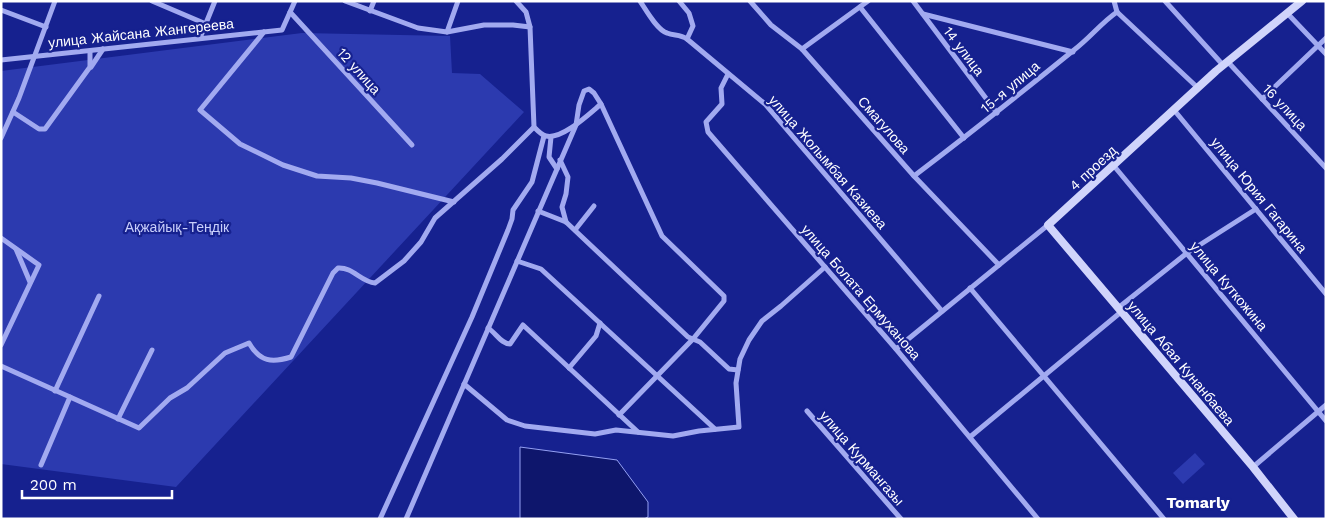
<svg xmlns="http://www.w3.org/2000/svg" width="1327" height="520" viewBox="0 0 1327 520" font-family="'Work Sans',sans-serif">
<rect width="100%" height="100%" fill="#16218f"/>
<g fill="#2c3aaf">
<polygon points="302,33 450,36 452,73 480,74 524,112 176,487 1,464 1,71"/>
<polygon points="1195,453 1205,464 1183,484 1173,473"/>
</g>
<polygon fill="#0e166c" stroke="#94a0f3" points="520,447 617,460 648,502 648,517 644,519 520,519"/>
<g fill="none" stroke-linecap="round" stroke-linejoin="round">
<g stroke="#a2aaf0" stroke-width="5">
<polyline points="152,1 206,24"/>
<polyline points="345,1 418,28 447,32 484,25 513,25 530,27"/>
<path d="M640,1C646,10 657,30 667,33C674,36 680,34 687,39"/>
<polyline points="679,1 689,13 693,26 687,39 765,104 942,311"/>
<polyline points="750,1 771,25 802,49 914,176 999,265"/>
<polyline points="913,1 997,113"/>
<polyline points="1114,1 1117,12"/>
<polyline points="1165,1 1223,65"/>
<polyline points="860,7 964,138"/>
<polyline points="1,10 46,27"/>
<polyline points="370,11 374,1"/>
<polyline points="290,12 412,145"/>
<polyline points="1117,12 1198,88"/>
<polyline points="1287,13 1326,54"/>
<polyline points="923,14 1073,52"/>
<polyline points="264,32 200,110 240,144 283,165 317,176 351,178 377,183 454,202"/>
<polyline points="447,32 458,1"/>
<polyline points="200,38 215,1"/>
<polyline points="802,49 868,1"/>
<polyline points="1,60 282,30 295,1"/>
<polyline points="1228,62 1326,168"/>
<polyline points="91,67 103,49"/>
<polyline points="728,74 721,88 722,104 706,122 708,132 896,349 1038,519"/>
<polyline points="1262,99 1326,38"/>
<polyline points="1174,110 1326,294"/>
<polyline points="13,112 39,129 45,129 90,67 90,51"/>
<path d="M534,127C537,130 541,135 546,136C562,140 589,114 601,104"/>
<polyline points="551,137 549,157 557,169"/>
<polyline points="1,138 19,98 55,1"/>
<polyline points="560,160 568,177 566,194 562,207 566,222"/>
<polyline points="1114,166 1326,421"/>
<path d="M914,176C968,135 1021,93 1074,50C1090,38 1101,23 1117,12"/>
<polyline points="538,211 566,222 688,337 700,342 729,369 738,370"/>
<polyline points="575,230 594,206"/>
<polyline points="1,238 39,265 1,345"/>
<polyline points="16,249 30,282"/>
<polyline points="517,261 541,269 715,429"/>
<polyline points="970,288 1164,519"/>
<polyline points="1118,308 1187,253 1256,209"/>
<path d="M488,328C496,333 501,344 510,344L523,325L638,432"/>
<polyline points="896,349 1048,225"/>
<path d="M1,366L139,428L170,398L187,388L225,353L249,343C260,362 272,363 291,357L333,273L338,268C353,267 361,282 375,283L404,261L421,242L435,218L502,159L534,127L530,27L526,12L516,1"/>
<polyline points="569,368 596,336 600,323"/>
<polyline points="464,384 507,420 525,426 595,434 616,430 673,436 699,431 739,427 736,383 740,359 749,340 762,321 781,306 825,267"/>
<polyline points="55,391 99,296"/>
<polyline points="807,411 901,519"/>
<polyline points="118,419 152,350"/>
<polyline points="970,437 1121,312"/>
<polyline points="41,465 70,397"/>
<polyline points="1253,467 1326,405"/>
<polyline points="380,519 472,317 508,230 512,219 513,210 532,182 544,136"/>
<polyline points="406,519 576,125 579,105 584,91 589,89 594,93 601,104 662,236 724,296 724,301 693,339 619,415"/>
</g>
<polyline stroke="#d0d4fb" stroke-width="8" points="1294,519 1253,467 1048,225 1216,71 1302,1"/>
</g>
<g text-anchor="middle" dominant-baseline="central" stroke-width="4.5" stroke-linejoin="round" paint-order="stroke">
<g font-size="14" fill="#fff" stroke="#16218f">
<text transform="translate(141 33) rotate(-6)">улица Жайсана Жангереева</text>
<text transform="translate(964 51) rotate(53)">14 улица</text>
<text transform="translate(359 71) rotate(48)">12 улица</text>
<text transform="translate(1010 87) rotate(-40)">15-я улица</text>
<text transform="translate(1285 107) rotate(47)">16 улица</text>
<text transform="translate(884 125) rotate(49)">Смагулова</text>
<text transform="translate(828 162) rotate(49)">улица Жолымбая Казиева</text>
<text transform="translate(1093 168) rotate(-43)">4 проезд</text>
<text transform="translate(1259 195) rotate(51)">улица Юрия Гагарина</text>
<text transform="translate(1229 286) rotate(50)">улица Куткожина</text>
<text transform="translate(861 292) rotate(49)">улица Болата Ермуханова</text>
<text transform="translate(1181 363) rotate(50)">улица Абая Кунанбаева</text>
<text transform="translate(862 458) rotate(49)">улица Курмангазы</text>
</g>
<g font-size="14" fill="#c8cefb" stroke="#16218f">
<text x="177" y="227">Ақжайық-Теңдік</text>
</g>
<g font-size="16" font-weight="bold" fill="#fff" stroke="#16218f">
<text x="1198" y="502">Tomarly</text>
</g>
</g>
<rect width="1327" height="520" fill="none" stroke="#ffffff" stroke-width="5"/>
<path d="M22 490v8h150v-8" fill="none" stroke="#ffffff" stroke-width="2.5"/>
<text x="30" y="490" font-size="15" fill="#ffffff" stroke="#16218f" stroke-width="4" paint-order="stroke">200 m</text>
</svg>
